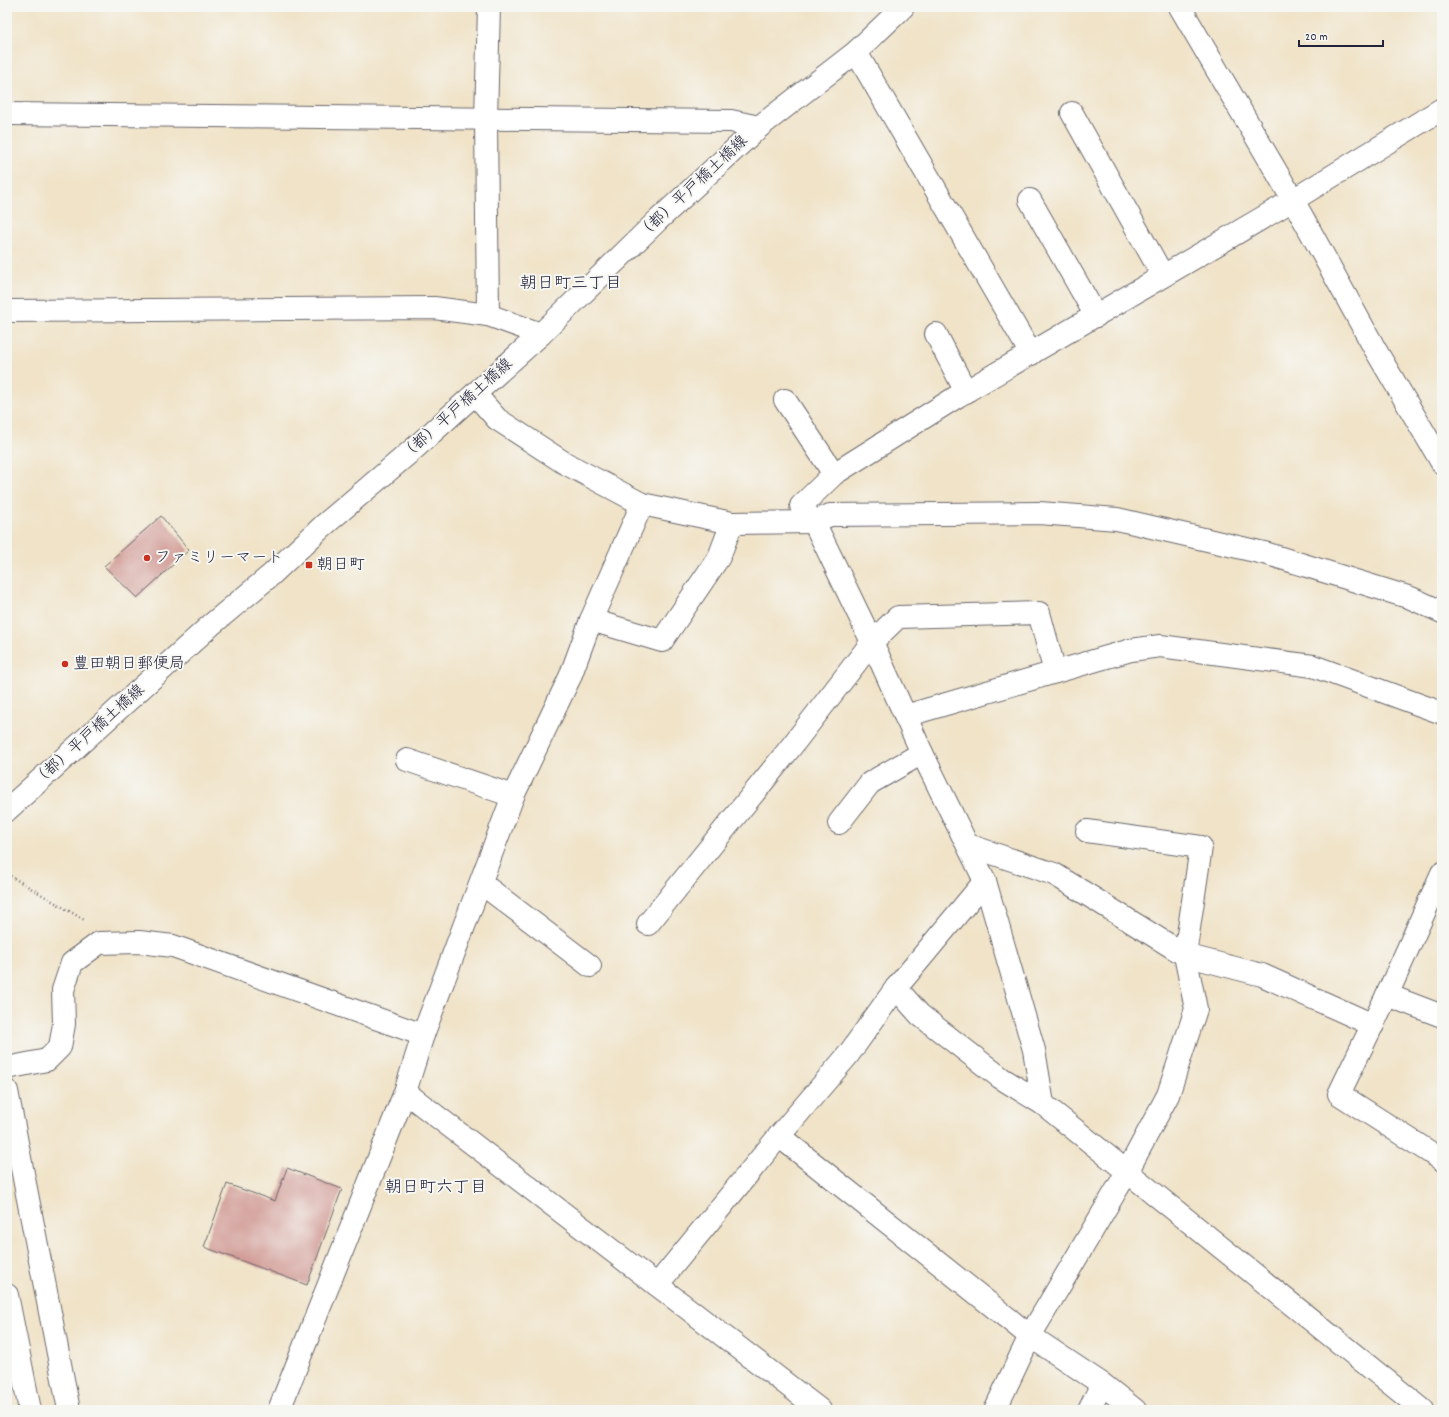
<svg xmlns="http://www.w3.org/2000/svg" width="1449" height="1417" viewBox="0 0 1449 1417" font-family="Dekko,'Klee One',sans-serif">
<rect width="100%" height="100%" fill="#f6f6f2"/>
<filter id="ink" filterUnits="userSpaceOnUse"><feTurbulence type="fractalNoise" baseFrequency=".025" numOctaves="2"/><feDisplacementMap in="SourceGraphic" scale="8" xChannelSelector="R" yChannelSelector="G"/><feConvolveMatrix kernelMatrix="1 2 1 2 8 2 1 2 1" color-interpolation-filters="sRGB"/></filter>
<filter id="wash" filterUnits="userSpaceOnUse"><feTurbulence type="fractalNoise" baseFrequency=".012" numOctaves="4" result="noise"/><feDisplacementMap in="SourceGraphic" scale="16" xChannelSelector="R" yChannelSelector="G"/><feGaussianBlur stdDeviation="0.9" result="paint"/><feColorMatrix in="noise" values="0 0 0 0 0 0 0 0 0 0 0 0 0 0 0 0 0 1.4 0 .05"/><feComposite in="paint" operator="in"/></filter>
<g filter="url(#wash)">
<rect width="100%" height="100%" fill="#f0e3c8"/>
<g id="blocks">
<g fill="#cf948f">
<polygon points="161,516 189,550 137,598 104,566"/>
<polygon points="287,1168 342,1189 307,1285 204,1247 227,1184 275,1201"/>
</g>
</g>
</g>
<g filter="url(#ink)">
<use href="#blocks" fill-opacity="0" stroke="#6a666c" stroke-width="1"/>
<g fill="none" stroke-linecap="round" stroke-linejoin="round">
<defs>
<g id="minor">
<polyline points="1180,7 1293,200 1375,349 1442,463"/>
<polyline points="856,52 1031,354"/>
<polyline points="1072,113 1163,276"/>
<polyline points="7,114 731,121 759,127"/>
<polyline points="1030,200 1096,316"/>
<polyline points="7,311 434,308 488,315 541,334"/>
<polyline points="488,315 486,119 489,7"/>
<polyline points="936,334 966,392"/>
<polyline points="475,394 497,419 563,462 642,504 732,523 814,522 830,515 1039,513 1117,519 1268,554 1411,598 1442,612"/>
<polyline points="785,400 834,474"/>
<polyline points="591,620 662,641 719,557 732,523"/>
<polyline points="905,716 1131,650 1160,646 1313,666 1442,713"/>
<polyline points="407,760 513,796"/>
<polyline points="7,810 211,625 271,575 323,526 416,447 541,334 657,221 759,127 856,52 903,7"/>
<polyline points="839,823 870,783 922,753"/>
<polyline points="1087,831 1201,847 1185,955 1262,975 1373,1025"/>
<polyline points="968,845 1054,874 1185,955 1196,1009 1168,1095 1127,1172 1030,1336 995,1410"/>
<polyline points="1442,873 1387,995 1339,1094 1442,1160"/>
<polyline points="481,883 590,966"/>
<polyline points="648,924 791,747 872,642 898,617 1039,613 1055,672"/>
<polyline points="896,988 920,1015 1001,1078 1043,1104 1423,1410"/>
<polyline points="1387,995 1442,1016"/>
<polyline points="7,1068 47,1060 60,1047 64,1024 63,990 72,963 99,943 139,942 173,946 423,1035"/>
<polyline points="7,1091 69,1410"/>
<polyline points="405,1092 657,1285"/>
<polyline points="1043,1104 1034,1050 985,881 922,753 872,642 814,522 801,506 834,474 958,396 1293,200 1442,109"/>
<polyline points="779,1136 1030,1336 1102,1384 1135,1410"/>
<polyline points="7,1295 30,1410"/>
<polyline points="279,1410 405,1092 423,1035 513,796 570,677 591,620 642,504"/>
<polyline points="820,1410 657,1285 779,1136 848,1055 896,988 985,881"/>
<polyline points="1089,1410 1102,1384"/>
</g>
</defs>
<use href="#minor" stroke="#6a666c" stroke-width="24"/>
<polyline stroke="#6a666c" stroke-width="2.5" stroke-dasharray="1 3" stroke-linecap="butt" points="7,874 86,921"/>
<use href="#minor" stroke="#fff" stroke-width="22"/>
</g>
</g>
<g fill="#c8321e" stroke="#f6f6f2" stroke-width="1.5">
<circle cx="147" cy="558" r="4"/>
<rect x="305" y="561" width="8" height="8" rx="2"/>
<circle cx="65" cy="664" r="4"/>
</g>
<g text-anchor="middle" dominant-baseline="central" stroke-width="4" stroke-linejoin="round" paint-order="stroke">
<g font-size="16" fill="#22223b" stroke="#f6f6f2">
<text transform="translate(693 188) rotate(-43)">（都）平戸橋土橋線</text>
<text transform="translate(457 410) rotate(-42)">（都）平戸橋土橋線</text>
<text transform="translate(89 736) rotate(-42)">（都）平戸橋土橋線</text>
</g>
<g font-size="16" fill="#22223b" stroke="#f6f6f2" text-anchor="start">
<text x="155" y="558">ファミリーマート</text>
<text x="317" y="565">朝日町</text>
<text x="73" y="664">豊田朝日郵便局</text>
</g>
<g font-size="17" fill="#22223b" stroke="#f6f6f2">
<text x="571" y="285">朝日町三丁目</text>
<text x="436" y="1189">朝日町六丁目</text>
</g>
</g>
<rect width="1449" height="1417" fill="none" stroke="#f6f6f2" stroke-width="24"/>
<path d="M1299 40v6h84v-6" fill="none" stroke="#22223b" stroke-width="2"/>
<text x="1305" y="40" font-size="12" fill="#22223b" stroke="#f6f6f2" stroke-width="3" paint-order="stroke">20 m</text>
</svg>
